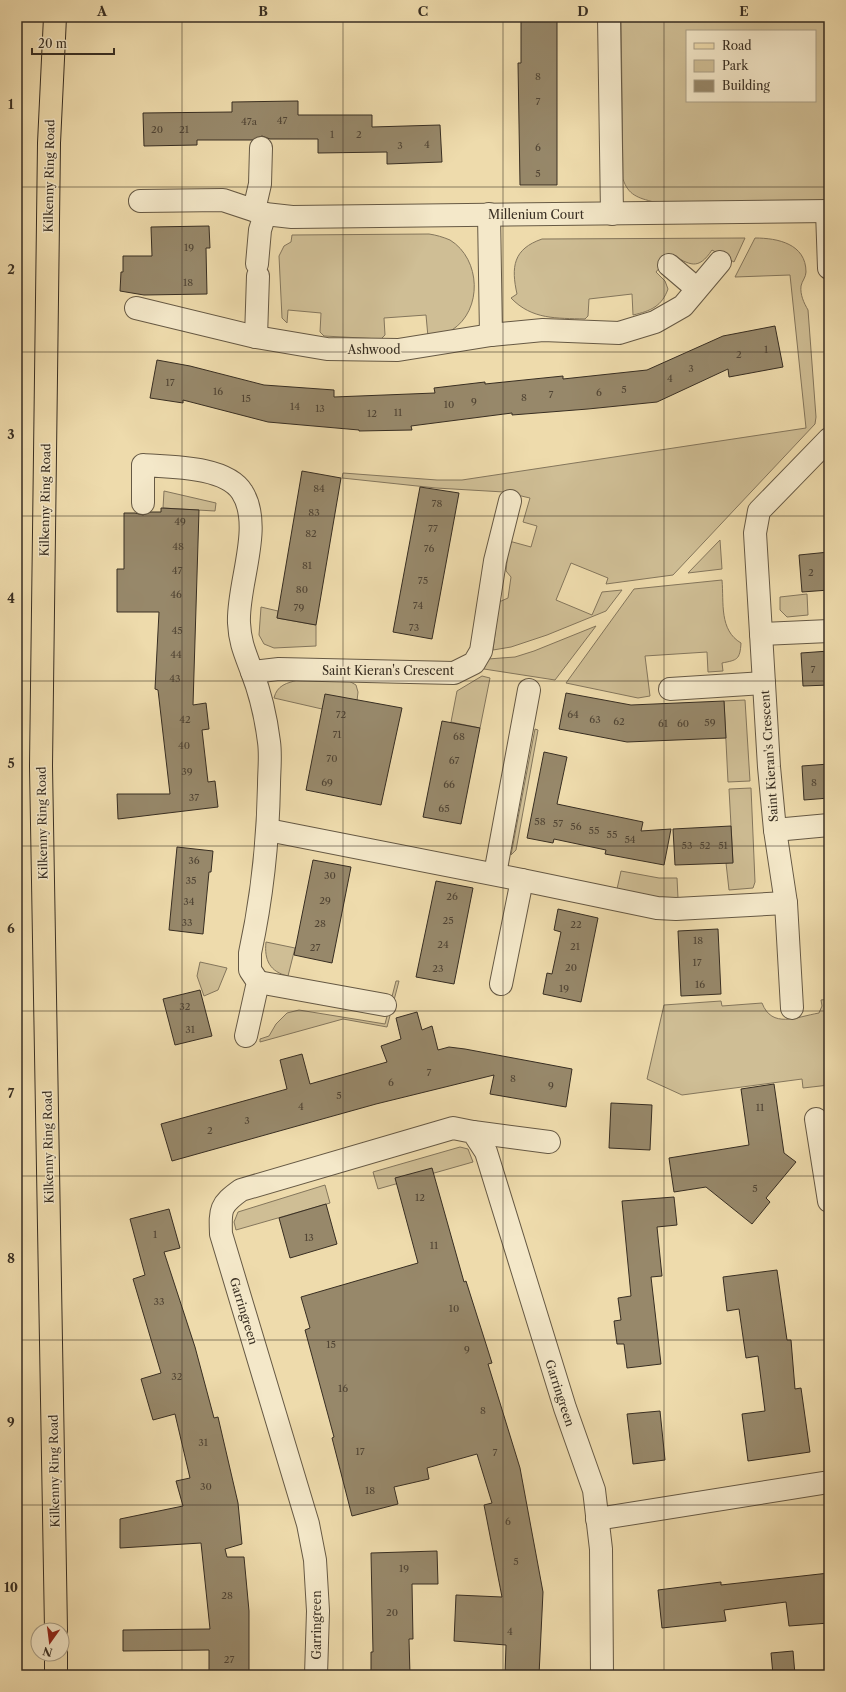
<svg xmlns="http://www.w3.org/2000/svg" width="846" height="1692" viewBox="0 0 846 1692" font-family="'Libre Caslon Text',serif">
<rect width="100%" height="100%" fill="#eedbac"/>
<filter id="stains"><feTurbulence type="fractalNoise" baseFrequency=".005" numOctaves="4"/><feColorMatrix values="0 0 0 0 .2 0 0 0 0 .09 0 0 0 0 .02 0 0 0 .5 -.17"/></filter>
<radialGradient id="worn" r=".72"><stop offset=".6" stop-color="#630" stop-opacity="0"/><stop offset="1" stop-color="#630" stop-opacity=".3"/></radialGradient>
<g fill="#cfbe95" stroke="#84765c" fill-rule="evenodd">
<path d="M621,17H829V201L654,202C638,198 628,195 623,179ZM687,31H815V101H687Z"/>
<path d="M429,234C436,235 443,237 450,240C481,259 483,310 452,330C446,334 435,335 428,337L426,315L384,318L385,335L381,339L324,336L320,332L321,313L288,310L287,323L282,318L279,256L284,246L291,242L292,235Z"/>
<path d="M745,238L734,262L712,250C698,271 690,265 671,254L656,272L665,281L668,289C662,306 651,311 633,315L632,294L589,299L588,316L585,319C557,318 532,320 511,298L517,294C511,267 513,249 542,239Z"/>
<path d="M755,238C778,238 806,244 806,272C806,277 802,281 801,286C800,295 804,303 808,310L816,417L815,424L673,575L606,584L608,578L571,563L556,600L592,615L602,592L622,590L606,611L547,635L511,647L493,650L499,602L508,598L511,577L506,571L509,541L531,547L537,526L523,522L530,498L504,492L436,488L342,478L343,473L437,480H462L806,428L790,275L735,277Z"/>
<polygon points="164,491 216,503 215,511 163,508"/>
<polygon points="720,540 722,569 688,573"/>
<path d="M722,580C724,603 719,630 741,643C740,660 737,660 722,663L723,671L708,672L707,652L645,656L650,696L638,698L566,683L634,589Z"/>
<polygon points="807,594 808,615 787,617 780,610 780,597"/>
<polygon points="261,607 278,611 277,618 316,625 316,646 274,648 264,644 259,635"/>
<polygon points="596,626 555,680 484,669 488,659 515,657 534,651"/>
<polygon points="482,676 490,678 480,728 451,722 457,691"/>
<path d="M298,680L349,681L356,685L358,692L357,701L322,709L274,698C277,685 287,683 298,680Z"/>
<polygon points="745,700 750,781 728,782 724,701"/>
<polygon points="535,729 538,730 516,850 511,855"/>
<polygon points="751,788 755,882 753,888 729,890 726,863 733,862 729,789"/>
<polygon points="621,871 659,878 677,878 678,898 661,898 617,889"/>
<path d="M266,942L295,948L288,976C270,972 264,960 266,942Z"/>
<polygon points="200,962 227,968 218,990 204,996 197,976"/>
<polygon points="396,981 399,981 387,1027 343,1019 260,1042 260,1039 269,1036 276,1024 287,1013 299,1010 385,1024"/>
<path d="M829,999V1085L803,1088L802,1079L682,1095L647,1079L664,1005L721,1001L722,1006L762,1003C772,1029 796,1017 819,1013L822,1006L821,1000Z"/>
<polygon points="460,1147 468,1149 473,1162 378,1189 373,1172"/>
<polygon points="325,1185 330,1203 236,1230 234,1222 238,1212"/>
</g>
<g fill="#97886a" stroke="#382e22">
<polygon points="521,17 557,17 557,185 520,185 518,63 521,63"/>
<polygon points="298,101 298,115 372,115 372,127 440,125 442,162 387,164 387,152 318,153 318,139 270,139 262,136 252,140 197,140 197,145 144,146 143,113 232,112 232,102"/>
<polygon points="209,226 210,248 206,248 207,294 144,295 120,291 121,272 123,272 123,256 152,256 151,227"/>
<polygon points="775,326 783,367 729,377 728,369 657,402 588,409 512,415 512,413 411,426 412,430 359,431 359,430 268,422 183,400 183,403 150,398 157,360 190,366 264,385 334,390 334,397 435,393 434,388 485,382 485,384 563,376 563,379 647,370 723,336"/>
<polygon points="302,471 341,478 316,625 277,618"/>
<polygon points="420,487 459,493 432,639 393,632"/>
<polygon points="161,508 199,510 193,705 206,703 209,729 202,730 208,782 215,781 218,807 118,819 117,794 170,794 158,690 155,689 159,612 117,612 117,569 124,569 124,513 135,513 143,515 151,512 161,512"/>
<polygon points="829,552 829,590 802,592 799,555"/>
<polygon points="829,651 829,685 803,686 801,653"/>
<polygon points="566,693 631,705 724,701 726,738 627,742 559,729"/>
<polygon points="325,694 402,708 381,805 306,790"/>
<polygon points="442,721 480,728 461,824 423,817"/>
<polygon points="544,752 567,757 557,804 643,822 641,831 671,829 664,865 605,854 606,850 554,839 553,843 527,838"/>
<polygon points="829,764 829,798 804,800 802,766"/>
<polygon points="731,826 733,863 675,865 673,829"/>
<polygon points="177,847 213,851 211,872 209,872 203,934 169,930"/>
<polygon points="313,860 351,867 332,963 294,955"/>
<polygon points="436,881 473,888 454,984 416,977"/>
<polygon points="558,909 598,918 581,1002 543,994 547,973 552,974 561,932 554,930"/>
<polygon points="718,929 721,994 681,996 678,931"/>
<polygon points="200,990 212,1036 175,1045 163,999"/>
<polygon points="417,1012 422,1030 432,1026 438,1050 449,1047 465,1049 572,1069 566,1107 490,1094 494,1075 376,1104 172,1161 161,1124 287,1089 280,1060 302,1054 310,1084 387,1062 381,1046 401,1039 396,1018"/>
<polygon points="774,1084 784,1153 796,1162 766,1198 770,1202 752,1224 706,1187 674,1192 669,1158 749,1145 741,1089"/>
<polygon points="611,1103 652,1105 650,1150 609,1148"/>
<polygon points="432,1168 464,1282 466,1281 492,1363 488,1364 520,1468 543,1592 539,1675 505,1675 506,1645 454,1641 456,1595 502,1597 484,1505 492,1503 477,1454 427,1468 429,1479 394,1487 398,1504 352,1516 332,1438 334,1437 305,1330 310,1328 301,1297 418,1263 395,1178"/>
<polygon points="674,1197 677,1225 657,1227 662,1276 651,1277 661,1364 627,1368 624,1344 617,1344 614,1321 621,1320 618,1298 631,1296 622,1201"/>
<polygon points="326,1204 337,1244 290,1258 279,1218"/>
<polygon points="169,1209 180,1248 164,1252 195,1347 214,1418 218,1417 238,1503 242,1544 225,1549 227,1557 244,1557 249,1611 249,1675 209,1675 209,1650 123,1651 123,1630 210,1629 201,1543 120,1548 120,1519 183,1506 176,1481 190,1478 175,1414 153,1420 141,1379 161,1373 133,1279 145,1275 130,1219"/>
<polygon points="777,1270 787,1340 791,1340 795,1389 801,1388 810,1452 748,1461 742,1414 765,1411 758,1356 746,1358 739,1309 727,1311 723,1277"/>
<polygon points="660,1411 665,1460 633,1464 627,1414"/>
<polygon points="437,1551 438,1584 412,1584 413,1639 409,1639 410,1675 371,1675 371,1652 373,1652 371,1553"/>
<polygon points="829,1573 829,1623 789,1626 786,1602 724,1610 726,1621 662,1628 658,1590 721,1582 721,1585"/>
<polygon points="793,1651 795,1675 773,1675 771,1653"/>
</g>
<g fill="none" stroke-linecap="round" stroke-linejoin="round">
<defs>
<g id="minor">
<polyline points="609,17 612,214"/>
<polyline points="140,201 223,200 265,214 260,230 257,264"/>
<polyline points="254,210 260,184 261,148"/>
<polyline points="827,211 829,268"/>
<polyline points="265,214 292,217 829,211"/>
<polyline points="489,214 491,335"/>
<polyline points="669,265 696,288"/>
<polyline points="136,308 256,337 327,349 398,350 491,335 543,330 619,333 655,322 683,306 720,262"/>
<polyline points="256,337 258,276"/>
<path d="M143,503V465C170,467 226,466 242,492C264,526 237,585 239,623C240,643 245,653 252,672C261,695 266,718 269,742C271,756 269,771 269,785C268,841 262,898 250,953V970L258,982L246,1036"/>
<polyline points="761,634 829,631"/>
<polyline points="252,672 279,669 454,673 474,663 481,651 495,561 510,501"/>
<polyline points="670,689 764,683"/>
<polyline points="268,830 522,880 657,908 676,909 786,903"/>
<polyline points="775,830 829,825"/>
<polyline points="495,874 529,690"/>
<polyline points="258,982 385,1005"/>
<polyline points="501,984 522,880"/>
<polyline points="792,1008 786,903 775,830 769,767 755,533 759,511 829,439"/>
<polyline points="816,1119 829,1201"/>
<polyline points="473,1132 549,1142"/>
<polyline points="597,1519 829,1482"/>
<path d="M316,1675L318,1611L315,1560L308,1524L221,1234C220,1209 220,1205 241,1190L453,1128L473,1132L486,1152L565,1408L594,1490L601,1549L602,1675"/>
</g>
<g id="major">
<polyline points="55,17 49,143 41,766 56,1630"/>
<polyline points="56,1675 56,1654"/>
</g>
</defs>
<use href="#minor" stroke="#665944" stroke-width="24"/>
<use href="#major" stroke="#382e22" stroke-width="24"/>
<use href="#minor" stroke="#f4e8c9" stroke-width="22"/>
<use href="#major" stroke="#eedbac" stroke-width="22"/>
</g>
<path fill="none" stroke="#382e22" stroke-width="1" stroke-opacity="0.55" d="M182,17V1675M343,17V1675M503,17V1675M664,17V1675M17,187H829M17,352H829M17,516H829M17,681H829M17,846H829M17,1011H829M17,1176H829M17,1340H829M17,1505H829"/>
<g text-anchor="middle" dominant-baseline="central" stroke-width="3" stroke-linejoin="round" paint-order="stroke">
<g font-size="10" fill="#504434">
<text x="538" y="76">8</text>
<text x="538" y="101">7</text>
<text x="282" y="120">47</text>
<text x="249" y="121">47a</text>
<text x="157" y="129">20</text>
<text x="184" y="129">21</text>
<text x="332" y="134">1</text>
<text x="359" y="134">2</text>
<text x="427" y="144">4</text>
<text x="400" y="145">3</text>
<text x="538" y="147">6</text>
<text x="538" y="173">5</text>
<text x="189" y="247">19</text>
<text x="188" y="282">18</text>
<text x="766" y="349">1</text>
<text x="739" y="354">2</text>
<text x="691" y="368">3</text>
<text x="670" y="378">4</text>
<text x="170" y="382">17</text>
<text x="624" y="389">5</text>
<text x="218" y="391">16</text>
<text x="599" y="392">6</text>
<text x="551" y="394">7</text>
<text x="524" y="397">8</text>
<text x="246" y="398">15</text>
<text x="474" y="401">9</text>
<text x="449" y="404">10</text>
<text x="295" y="406">14</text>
<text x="320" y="408">13</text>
<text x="398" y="412">11</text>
<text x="372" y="413">12</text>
<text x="319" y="488">84</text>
<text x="437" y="503">78</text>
<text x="314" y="512">83</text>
<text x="180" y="521">49</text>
<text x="433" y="528">77</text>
<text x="311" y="533">82</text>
<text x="178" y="546">48</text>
<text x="429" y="548">76</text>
<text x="307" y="565">81</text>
<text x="177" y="570">47</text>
<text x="811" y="572">2</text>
<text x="423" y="580">75</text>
<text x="302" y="589">80</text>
<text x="176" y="594">46</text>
<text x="418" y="605">74</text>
<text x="299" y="607">79</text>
<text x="414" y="627">73</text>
<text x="177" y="630">45</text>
<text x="176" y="654">44</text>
<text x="813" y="669">7</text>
<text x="175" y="678">43</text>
<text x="341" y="714">72</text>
<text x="573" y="714">64</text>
<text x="185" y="719">42</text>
<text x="595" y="719">63</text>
<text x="619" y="721">62</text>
<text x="710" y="722">59</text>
<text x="663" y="723">61</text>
<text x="683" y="723">60</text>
<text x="337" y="734">71</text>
<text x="459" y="736">68</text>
<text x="184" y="745">40</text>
<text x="332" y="758">70</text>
<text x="454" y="760">67</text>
<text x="187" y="771">39</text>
<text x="327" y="782">69</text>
<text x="814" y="782">8</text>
<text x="449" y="784">66</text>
<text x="194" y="797">37</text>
<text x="444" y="808">65</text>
<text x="540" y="821">58</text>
<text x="558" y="823">57</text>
<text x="576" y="826">56</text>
<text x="594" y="830">55</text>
<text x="612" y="834">55</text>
<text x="630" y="839">54</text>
<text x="687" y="845">53</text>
<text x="705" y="845">52</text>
<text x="723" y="845">51</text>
<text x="194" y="860">36</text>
<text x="330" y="875">30</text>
<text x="191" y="880">35</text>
<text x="452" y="896">26</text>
<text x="325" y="900">29</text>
<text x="189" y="901">34</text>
<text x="448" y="920">25</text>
<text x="187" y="922">33</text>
<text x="320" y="923">28</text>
<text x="576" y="924">22</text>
<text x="698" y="940">18</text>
<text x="443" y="944">24</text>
<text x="575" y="946">21</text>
<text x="315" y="947">27</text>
<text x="697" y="962">17</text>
<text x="571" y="967">20</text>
<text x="438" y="968">23</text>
<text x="700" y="984">16</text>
<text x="564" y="988">19</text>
<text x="185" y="1006">32</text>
<text x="190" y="1029">31</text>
<text x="429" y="1072">7</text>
<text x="513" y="1078">8</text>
<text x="391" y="1082">6</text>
<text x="551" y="1085">9</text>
<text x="339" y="1095">5</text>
<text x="301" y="1106">4</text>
<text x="760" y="1107">11</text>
<text x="247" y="1120">3</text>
<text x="210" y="1130">2</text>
<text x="755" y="1188">5</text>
<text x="420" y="1197">12</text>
<text x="155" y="1234">1</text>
<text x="309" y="1237">13</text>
<text x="434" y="1245">11</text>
<text x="159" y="1301">33</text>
<text x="454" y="1308">10</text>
<text x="331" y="1344">15</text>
<text x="467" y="1349">9</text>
<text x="177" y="1376">32</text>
<text x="343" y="1388">16</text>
<text x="483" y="1410">8</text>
<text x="203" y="1442">31</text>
<text x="360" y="1451">17</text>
<text x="495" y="1452">7</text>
<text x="206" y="1486">30</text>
<text x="370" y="1490">18</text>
<text x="508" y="1521">6</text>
<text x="516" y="1561">5</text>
<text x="404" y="1568">19</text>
<text x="227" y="1595">28</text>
<text x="392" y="1612">20</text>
<text x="510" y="1631">4</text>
<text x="229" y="1659">27</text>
</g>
<g font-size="12" fill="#382e22" stroke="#f4e8c9">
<text transform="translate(49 176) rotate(-89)">Kilkenny Ring Road</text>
<text x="536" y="214">Millenium Court</text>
<text x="374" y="349">Ashwood</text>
<text transform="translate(45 500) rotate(-89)">Kilkenny Ring Road</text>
<text x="388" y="670">Saint Kieran's Crescent</text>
<text transform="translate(769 756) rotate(-94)">Saint Kieran's Crescent</text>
<text transform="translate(42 823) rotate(-91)">Kilkenny Ring Road</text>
<text transform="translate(48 1147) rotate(-91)">Kilkenny Ring Road</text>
<text transform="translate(244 1311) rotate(73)">Garringreen</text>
<text transform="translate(560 1393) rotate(72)">Garringreen</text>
<text transform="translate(54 1471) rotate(-91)">Kilkenny Ring Road</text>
<text transform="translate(316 1625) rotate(-90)">Garringreen</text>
</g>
</g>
<rect width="846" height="1692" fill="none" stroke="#eedbac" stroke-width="44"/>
<rect x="686" y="30" width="130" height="72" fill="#f4e8c9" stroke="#a99e86"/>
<rect x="694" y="43" width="20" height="6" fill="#eedbac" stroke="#a99e86"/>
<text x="722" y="50" font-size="12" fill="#382e22">Road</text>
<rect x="694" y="60" width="20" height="12" fill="#cfbe95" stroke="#a99e86"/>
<text x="722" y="70" font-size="12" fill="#382e22">Park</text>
<rect x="694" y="80" width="20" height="12" fill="#97886a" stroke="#a99e86"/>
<text x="722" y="90" font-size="12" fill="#382e22">Building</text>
<g transform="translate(50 1642) rotate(194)"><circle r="19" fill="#f4e8c9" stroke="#a99e86"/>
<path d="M0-3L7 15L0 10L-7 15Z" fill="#8f2418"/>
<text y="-6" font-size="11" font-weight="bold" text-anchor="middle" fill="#382e22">N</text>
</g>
<path d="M32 48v6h82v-6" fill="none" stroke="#382e22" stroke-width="2"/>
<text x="38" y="48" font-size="12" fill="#382e22" stroke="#f4e8c9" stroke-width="3" paint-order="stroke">20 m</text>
<rect x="22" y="22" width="802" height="1648" fill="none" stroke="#382e22" stroke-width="1.5"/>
<g font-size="13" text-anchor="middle" font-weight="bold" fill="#382e22">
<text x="102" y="16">A</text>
<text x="263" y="16">B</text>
<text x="423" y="16">C</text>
<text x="583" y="16">D</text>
<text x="744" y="16">E</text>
<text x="11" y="109">1</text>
<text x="11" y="274">2</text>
<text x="11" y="439">3</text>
<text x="11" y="603">4</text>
<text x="11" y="768">5</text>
<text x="11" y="933">6</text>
<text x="11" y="1098">7</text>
<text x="11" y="1263">8</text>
<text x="11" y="1427">9</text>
<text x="11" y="1592">10</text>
</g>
<rect width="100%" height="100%" filter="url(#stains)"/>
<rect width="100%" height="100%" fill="url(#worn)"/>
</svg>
